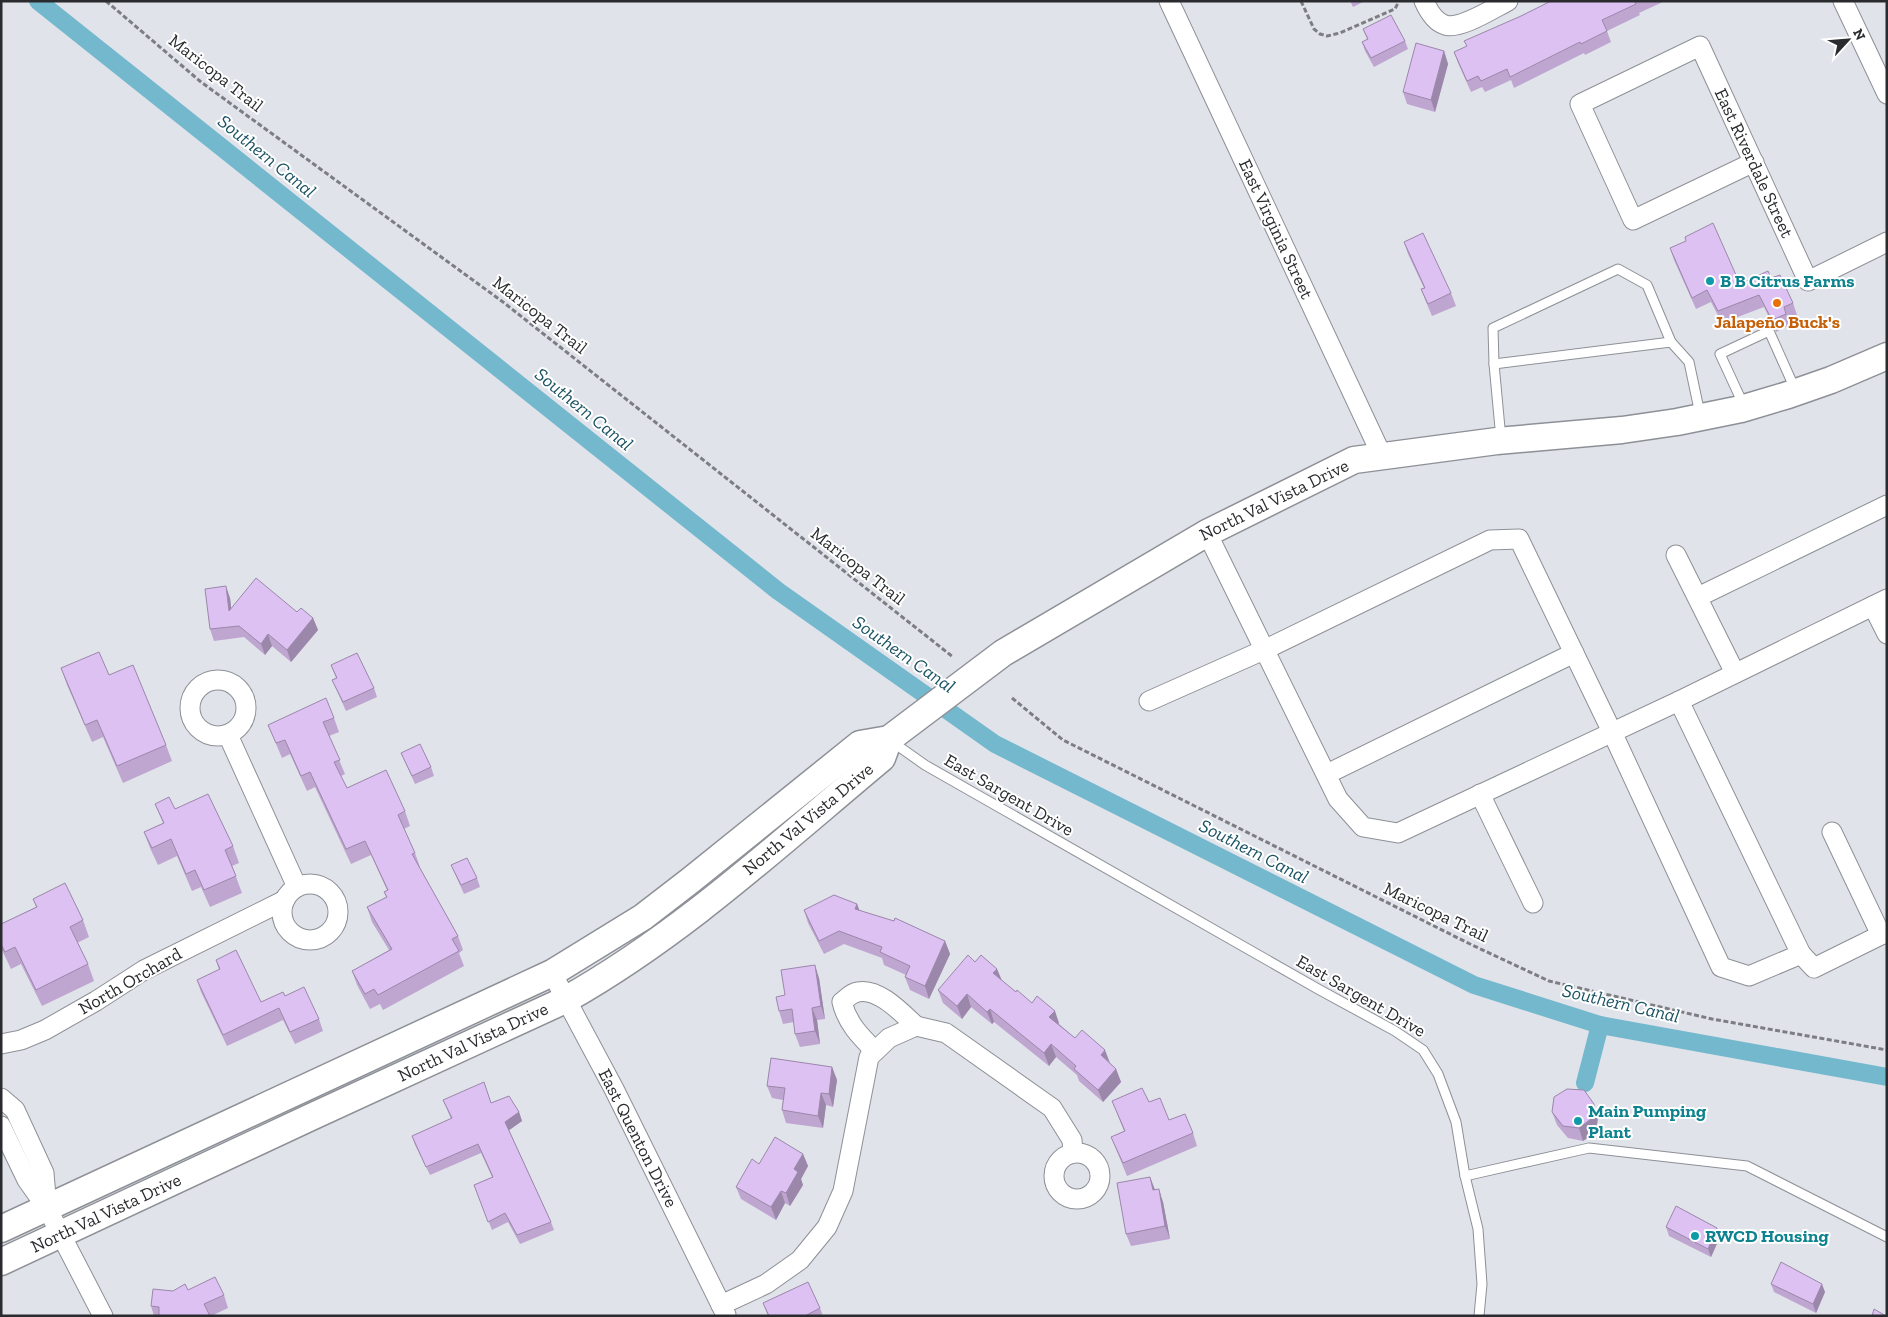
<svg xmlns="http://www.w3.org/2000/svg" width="1888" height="1317" viewBox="0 0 1888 1317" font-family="'Zilla Slab',serif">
<rect width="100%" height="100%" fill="#e0e3ea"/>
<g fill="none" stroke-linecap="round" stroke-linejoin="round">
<g stroke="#74b8ce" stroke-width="18">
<polyline points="38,1 778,591 995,744 1474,985 1600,1025 1887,1077"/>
<polyline points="1585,1083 1600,1025"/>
</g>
<defs>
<g id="lane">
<polyline points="1494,364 1493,328 1618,269 1647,285 1671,342"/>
<polyline points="1744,406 1720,354 1769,331 1795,389"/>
<polyline points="1501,439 1494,364 1671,342 1689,362 1700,414"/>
<polyline points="891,741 925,765 1318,989 1395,1031 1423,1050 1438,1074 1456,1122 1465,1176 1589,1148 1747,1166 1887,1237"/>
<polyline points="1465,1176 1478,1229 1482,1284 1479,1316"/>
</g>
<g id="street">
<polyline points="1169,1 1383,458"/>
<path d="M1424,1C1428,10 1435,22 1445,25C1460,30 1494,8 1508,1"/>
<polyline points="1843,1 1887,94"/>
<polyline points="1754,162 1633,220 1580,104 1700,46 1808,281 1887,242"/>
<polyline points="1207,533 1338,799 1363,827 1398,833 1679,701 1887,599"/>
<polyline points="1676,555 1735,673"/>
<polyline points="1698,597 1887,505"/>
<polyline points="1873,606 1887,634"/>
<circle cx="218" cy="708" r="28"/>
<polyline points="1149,701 1266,649 1490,540 1519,539 1612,732 1721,967 1749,976 1801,954 1679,701"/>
<polyline points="228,735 297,887"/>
<polyline points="1327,774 1574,653"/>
<polyline points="1480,794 1533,903"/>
<polyline points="1832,832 1881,935"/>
<circle cx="310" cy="912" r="28"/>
<polyline points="1801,954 1814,968 1887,932"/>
<polyline points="552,973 614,1089 726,1315"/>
<polyline points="1,1044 21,1040 45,1030 96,1001 144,970 285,900"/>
<path d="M875,1051C860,1036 847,1023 842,1002C847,998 851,993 858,992C878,987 903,1014 916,1026"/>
<polyline points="1,1098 15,1110 44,1173 47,1208"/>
<polyline points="1,1126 27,1180 47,1208 103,1316"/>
<circle cx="1077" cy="1176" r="23"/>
<polyline points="721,1305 766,1284 800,1260 827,1227 843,1191 869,1057 889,1038 916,1026 946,1033 1052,1108 1072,1140 1073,1153"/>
</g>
<g id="secondary">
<polyline points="1,1229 552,973 643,917 691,880 860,744 889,739 1003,653 1207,533 1354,460 1497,441 1622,430 1677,422 1741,409 1788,395 1831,380 1887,356"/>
<path d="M1,1262L311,1117L565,1000C681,935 780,843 882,758L889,739"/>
</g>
</defs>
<use href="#lane" stroke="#8d9096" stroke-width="11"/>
<use href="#street" stroke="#8d9096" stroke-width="21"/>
<use href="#secondary" stroke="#8d9096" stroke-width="29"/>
<g stroke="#7c7e83" stroke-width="3" stroke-dasharray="5 2.5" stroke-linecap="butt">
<polyline points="106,1 201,82 503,302 953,657"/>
<polyline points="1301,1 1314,29 1320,34 1327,36 1340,33 1395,9 1399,1"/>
<polyline points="1012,698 1063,740 1472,945 1549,981 1712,1019 1887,1050"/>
</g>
<use href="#lane" stroke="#fff" stroke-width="9"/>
<use href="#street" stroke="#fff" stroke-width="19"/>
<use href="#secondary" stroke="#fff" stroke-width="26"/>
</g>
<g fill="#bfa6d1">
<polygon points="1350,1 1365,1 1353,7"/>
<polygon points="1551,1 1665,1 1639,13 1640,15 1607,31 1611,42 1585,55 1584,53 1514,88 1511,80 1485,92 1482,87 1471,92 1458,63 1454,52 1466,47 1521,16"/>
<polygon points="1363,29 1405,41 1408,49 1374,67 1365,51 1362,42 1367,39"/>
<polygon points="1444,51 1448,64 1435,112 1407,104 1403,92"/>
<polygon points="1686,241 1740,284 1771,278 1793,303 1797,315 1788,318 1790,325 1776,332 1764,307 1722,323 1711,302 1696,309 1674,260 1670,248"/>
<polygon points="1404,242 1451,293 1456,306 1432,316 1426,302 1421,289 1424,288 1408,254"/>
<polygon points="230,598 231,608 297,612 313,618 318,630 291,662 272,646 265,655 244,637 214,641 210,629"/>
<polygon points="331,665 374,688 377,697 346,711 332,680 336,678"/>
<polygon points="61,668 109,675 166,745 172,761 123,783 103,737 92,742 67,685"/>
<polygon points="334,718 339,732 329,736 345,774 341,776 347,788 405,811 410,826 404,829 415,853 420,867 419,867 458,936 463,950 459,953 464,966 383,1010 380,1004 370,1009 357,985 352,971 389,950 372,922 367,907 386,897 384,892 387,890 371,855 351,864 315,787 307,791 290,754 282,758 268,725"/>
<polygon points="401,753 431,767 434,776 415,784"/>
<polygon points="155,804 175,809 233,846 239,863 232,866 242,893 210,907 201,887 192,891 177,856 158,865 150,848 144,832 163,823"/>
<polygon points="451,865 477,878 480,887 464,894"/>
<polygon points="33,899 83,920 89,937 77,943 88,964 94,981 42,1006 21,964 11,969 1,948 1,924 36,907"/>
<polygon points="857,904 859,910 945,941 950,954 929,999 910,990 905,977 906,975 884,965 882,958 844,944 824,954 808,923 804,910"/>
<polygon points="216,960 261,1002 285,996 319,1019 323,1031 295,1044 283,1020 227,1046 201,992 197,980 219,970"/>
<polygon points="975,962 997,969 1002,981 1016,992 1059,1023 1059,1024 1075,1038 1110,1063 1116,1069 1121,1082 1103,1102 1079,1081 1077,1075 1056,1057 1049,1066 994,1022 992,1024 971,1007 962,1019 943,1003 938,990"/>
<polygon points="819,978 825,1019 817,1020 820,1044 800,1047 795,1034 794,1022 783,1024 779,1011 785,995"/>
<polygon points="832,1067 837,1080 833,1107 826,1105 823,1128 786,1123 782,1110 783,1100 772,1098 767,1086"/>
<polygon points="443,1100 491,1103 519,1112 522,1121 509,1130 551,1222 554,1230 520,1244 508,1222 492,1230 474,1185 492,1177 481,1153 430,1175 415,1145 412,1136 451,1119"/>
<polygon points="1112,1101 1149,1102 1169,1120 1193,1133 1197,1146 1127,1176 1111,1137 1124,1131"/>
<polygon points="1552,1112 1598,1117 1596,1132 1583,1141 1568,1138 1557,1125"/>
<polygon points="803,1154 808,1166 801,1179 803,1185 790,1206 785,1203 776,1220 741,1199 736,1187 759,1164"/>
<polygon points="1150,1177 1155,1190 1163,1202 1170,1239 1131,1246 1126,1234"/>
<polygon points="1666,1227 1717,1228 1720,1237 1711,1257 1669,1236"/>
<polygon points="1771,1284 1825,1292 1816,1313 1774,1292"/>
<polygon points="188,1290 224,1295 228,1308 211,1316 154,1316 151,1306 173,1291"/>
<polygon points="763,1303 820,1308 823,1316 768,1316"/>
</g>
<g fill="#9b87aa">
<polygon points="1444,51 1448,64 1435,112 1431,100"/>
<polygon points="226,586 230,598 233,623 229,611"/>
<polygon points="313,618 318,630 291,662 287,650"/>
<polygon points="268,634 272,646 265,655 261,644"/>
<polygon points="857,904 862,917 855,909"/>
<polygon points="945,941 950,954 929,999 925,986"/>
<polygon points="815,965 819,978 825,1019 821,1006"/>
<polygon points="997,969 1002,981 993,973"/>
<polygon points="967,994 971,1007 962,1019 957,1006"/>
<polygon points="812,1008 817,1020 820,1044 815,1031"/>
<polygon points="990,1009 994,1022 992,1024 987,1012"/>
<polygon points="1055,1011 1059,1023 1054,1029 1049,1017"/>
<polygon points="1051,1044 1056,1057 1049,1066 1044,1053"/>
<polygon points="1105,1050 1110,1063 1101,1055"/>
<polygon points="832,1067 837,1080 833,1107 829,1094"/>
<polygon points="1116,1069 1121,1082 1103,1102 1098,1090"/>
<polygon points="821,1093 826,1105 823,1128 818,1116"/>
<polygon points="1594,1104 1598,1117 1596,1132 1583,1141 1579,1128"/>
<polygon points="519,1112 522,1121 508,1131 505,1122"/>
<polygon points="803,1154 808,1166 801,1179 803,1185 790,1206 786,1193 794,1169"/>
<polygon points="1150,1177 1155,1190 1153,1190"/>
<polygon points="1159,1189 1163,1202 1170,1239 1165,1226"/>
<polygon points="781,1191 785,1203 776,1220 771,1207"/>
<polygon points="1717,1228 1720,1237 1711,1257 1708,1249"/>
<polygon points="1822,1284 1825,1292 1816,1313 1813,1304"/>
</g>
<g fill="#dec1f3" stroke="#9b87aa">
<polygon points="1551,1 1637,1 1635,2 1636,4 1602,20 1607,31 1581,44 1580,42 1510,77 1507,69 1481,81 1478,76 1467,81 1454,52 1467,46 1464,41 1521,16"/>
<polygon points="1391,15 1405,41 1371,58 1362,42 1368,39 1363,29"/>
<polygon points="1416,43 1444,51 1431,100 1403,92"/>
<polygon points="1713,223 1740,284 1768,271 1771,278 1780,275 1793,303 1784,307 1786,314 1772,320 1759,295 1718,311 1707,290 1692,298 1670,248 1686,241 1685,237"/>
<polygon points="1423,233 1451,293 1428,304 1421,289 1425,288 1404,242"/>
<polygon points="256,578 297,612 301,608 313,618 287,650 268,634 261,644 239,626 210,629 205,589 226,586 229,611"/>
<polygon points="99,652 109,675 133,665 166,745 117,766 97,720 85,725 61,668"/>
<polygon points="357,653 374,688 343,702 332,680 337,678 331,665"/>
<polygon points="326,698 334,718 323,722 340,760 334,762 347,788 386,770 405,811 398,815 415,853 412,854 458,936 452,939 459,951 378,995 374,989 365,994 352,971 392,949 367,907 387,897 384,892 388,890 365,841 346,849 310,772 301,776 285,740 276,743 268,725"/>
<polygon points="420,744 431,767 412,776 401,753"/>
<polygon points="208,794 233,846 225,850 236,876 204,890 195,870 186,874 171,839 152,848 144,832 164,823 155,804 169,797 175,809"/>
<polygon points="467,858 477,878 461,885 451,865"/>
<polygon points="65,883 83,920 70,927 88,964 36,990 15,947 5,952 1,944 1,924 37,907 33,899"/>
<polygon points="834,895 857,904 855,909 894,921 895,918 945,941 925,986 905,977 910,966 880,952 882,947 839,931 819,941 804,910"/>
<polygon points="236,950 261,1002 283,992 285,996 304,987 319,1019 290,1032 279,1008 223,1035 197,980 220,969 216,960"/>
<polygon points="968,955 975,962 981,955 997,969 993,973 1016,992 1017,990 1032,1003 1037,996 1055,1011 1049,1017 1075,1038 1082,1030 1105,1050 1101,1055 1116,1069 1098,1090 1074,1069 1076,1066 1051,1044 1044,1053 990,1009 987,1012 967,994 957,1006 938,990"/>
<polygon points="815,965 821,1006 812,1008 815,1031 795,1034 792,1009 779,1011 776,997 785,995 781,970"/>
<polygon points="771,1058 832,1067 829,1094 821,1093 818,1116 782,1110 785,1088 767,1086"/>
<polygon points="484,1082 491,1103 509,1096 519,1112 505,1122 551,1222 517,1235 505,1213 488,1222 474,1185 493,1177 478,1144 426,1167 412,1136 452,1118 443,1100"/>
<polygon points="1142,1088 1149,1102 1160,1098 1169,1120 1185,1114 1193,1133 1123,1163 1111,1137 1125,1131 1112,1101"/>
<polygon points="1567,1089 1584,1090 1594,1104 1591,1119 1579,1128 1563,1126 1552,1112 1554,1097"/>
<polygon points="775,1137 803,1154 794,1169 798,1172 786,1193 781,1191 771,1207 736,1187 752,1159 759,1164"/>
<polygon points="1150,1177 1153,1190 1159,1189 1165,1226 1126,1234 1117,1183"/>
<polygon points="1676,1206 1717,1228 1708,1249 1666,1227"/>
<polygon points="1781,1262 1822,1284 1813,1304 1771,1284"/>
<polygon points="215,1277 224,1295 204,1304 210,1316 159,1316 159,1307 151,1306 153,1289 173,1291 185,1284 188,1290"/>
<polygon points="808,1282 820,1308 805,1316 769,1316 763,1303"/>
<polygon points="1874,1309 1886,1316 1872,1316"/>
</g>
<g fill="#0f9aa8" stroke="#fff" stroke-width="2">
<circle cx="1710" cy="281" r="5"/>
<circle cx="1578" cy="1121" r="5"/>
<circle cx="1695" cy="1236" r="5"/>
</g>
<circle fill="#e8710a" stroke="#fff" stroke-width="2" cx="1777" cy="303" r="5"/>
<g text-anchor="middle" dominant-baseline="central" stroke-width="4" stroke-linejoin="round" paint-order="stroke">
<g font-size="18" fill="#2a2b2e" stroke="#fff">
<text transform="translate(216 73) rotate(38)">Maricopa Trail</text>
<text transform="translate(1754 163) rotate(65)">East Riverdale Street</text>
<text transform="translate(1276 229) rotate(65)">East Virginia Street</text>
<text transform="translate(540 315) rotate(38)">Maricopa Trail</text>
<text transform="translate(1274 500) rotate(-26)">North Val Vista Drive</text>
<text transform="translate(858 566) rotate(38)">Maricopa Trail</text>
<text transform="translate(1009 795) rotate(30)">East Sargent Drive</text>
<text transform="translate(808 819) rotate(-40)">North Val Vista Drive</text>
<text transform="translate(1436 912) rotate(26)">Maricopa Trail</text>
<text transform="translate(130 981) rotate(-30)">North Orchard</text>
<text transform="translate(1361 996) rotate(30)">East Sargent Drive</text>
<text transform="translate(473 1042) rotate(-25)">North Val Vista Drive</text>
<text transform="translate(638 1138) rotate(63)">East Quenton Drive</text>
<text transform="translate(106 1213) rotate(-25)">North Val Vista Drive</text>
</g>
<g font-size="18" font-weight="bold" fill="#0d838f" stroke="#fff" text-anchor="start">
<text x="1720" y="281">B B Citrus Farms</text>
<text x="1588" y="1111">Main Pumping<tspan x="1588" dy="21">Plant</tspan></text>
<text x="1705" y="1236">RWCD Housing</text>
</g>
<g font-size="18" font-weight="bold" fill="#c56008" stroke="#fff">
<text x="1777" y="322">Jalapeño Buck's</text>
</g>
<g font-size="19" font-style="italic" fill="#1a5363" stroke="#fff">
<text transform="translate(267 156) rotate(39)">Southern Canal</text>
<text transform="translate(584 409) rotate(39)">Southern Canal</text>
<text transform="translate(904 654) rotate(35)">Southern Canal</text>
<text transform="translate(1254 851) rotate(27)">Southern Canal</text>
<text transform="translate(1621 1003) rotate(13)">Southern Canal</text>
</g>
</g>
<rect width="1888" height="1317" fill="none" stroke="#2a2b2e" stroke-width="5"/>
<g transform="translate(1848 40) rotate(64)" stroke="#ffffff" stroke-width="4" paint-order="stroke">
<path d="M0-4L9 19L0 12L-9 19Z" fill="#2a2b2e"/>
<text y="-8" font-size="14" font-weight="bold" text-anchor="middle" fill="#2a2b2e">N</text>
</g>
</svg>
